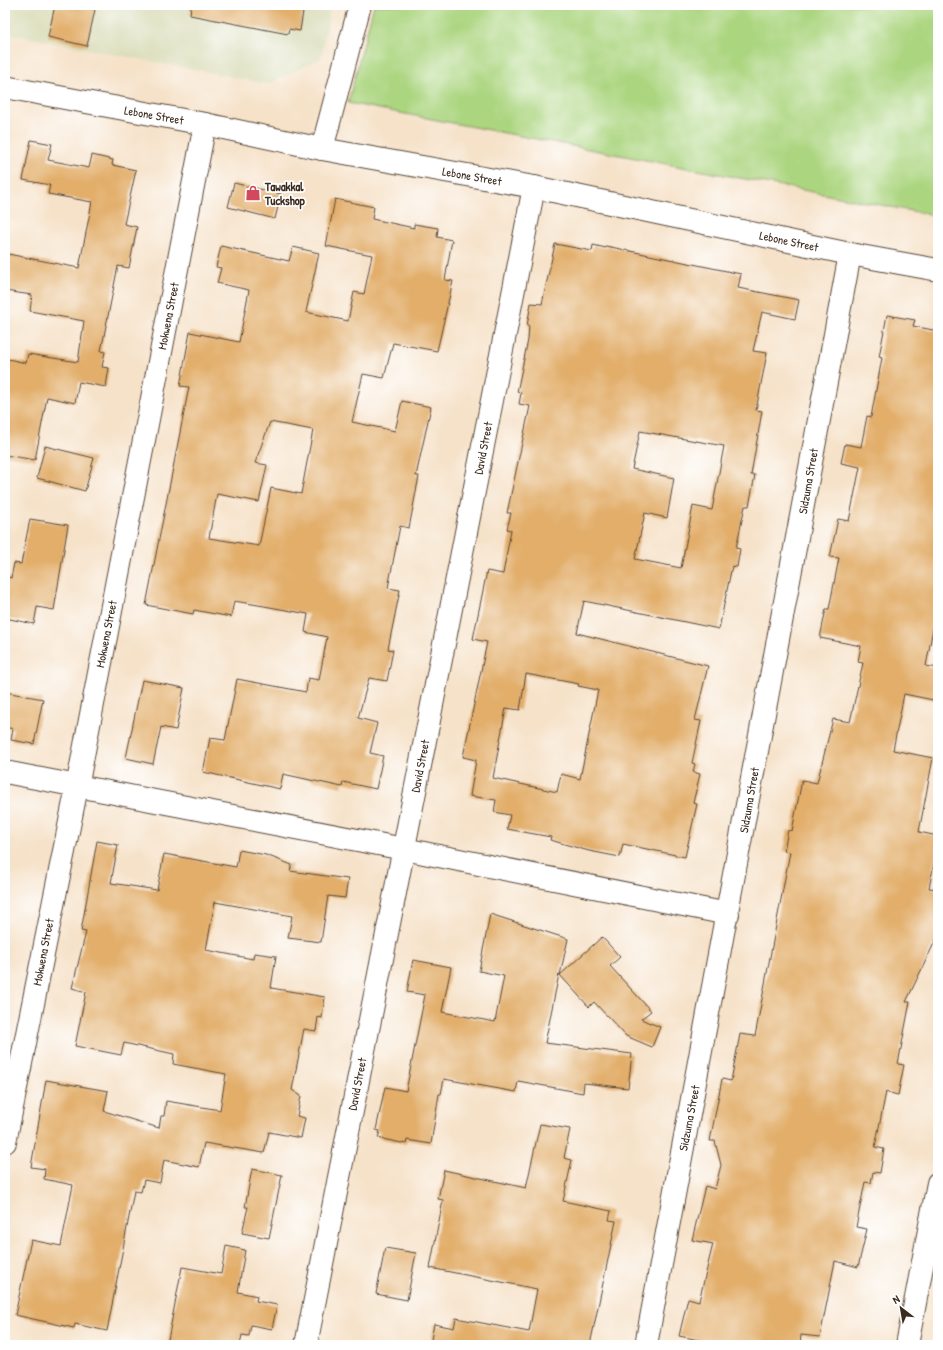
<svg xmlns="http://www.w3.org/2000/svg" width="943" height="1350" viewBox="0 0 943 1350" font-family="'Patrick Hand',sans-serif">
<rect width="100%" height="100%" fill="#fff"/>
<filter id="ink" filterUnits="userSpaceOnUse"><feTurbulence type="fractalNoise" baseFrequency=".025" numOctaves="2"/><feDisplacementMap in="SourceGraphic" scale="8" xChannelSelector="R" yChannelSelector="G"/><feConvolveMatrix kernelMatrix="1 2 1 2 8 2 1 2 1" color-interpolation-filters="sRGB"/></filter>
<filter id="wash" filterUnits="userSpaceOnUse"><feTurbulence type="fractalNoise" baseFrequency=".012" numOctaves="4" result="noise"/><feDisplacementMap in="SourceGraphic" scale="16" xChannelSelector="R" yChannelSelector="G"/><feGaussianBlur stdDeviation="0.9" result="paint"/><feColorMatrix in="noise" values="0 0 0 0 0 0 0 0 0 0 0 0 0 0 0 0 0 1.4 0 .05"/><feComposite in="paint" operator="in"/></filter>
<g filter="url(#wash)">
<rect width="100%" height="100%" fill="#f6e2c9"/>
<polygon fill="#dbdebc" points="5,5 331,5 321,58 268,84 5,33"/>
<polygon fill="#acd580" stroke="#74804f" points="374,5 938,5 938,216 348,103"/>
<g id="blocks">
<g fill="#e2ae6a" fill-rule="evenodd">
<polygon points="55,5 96,5 87,46 48,37"/>
<polygon points="191,5 304,5 300,31 289,29 288,34 190,15"/>
<polygon points="31,140 52,144 48,160 89,168 92,155 113,160 112,165 136,170 124,224 137,227 129,268 118,266 101,351 105,352 102,367 109,368 106,387 79,382 75,403 47,397 35,460 5,455 5,378 8,359 26,363 28,354 78,362 84,321 30,311 32,295 5,291 5,274 8,254 79,268 92,202 48,194 50,185 23,180"/>
<polygon points="234,183 281,194 275,219 228,207"/>
<path d="M335,199L374,207L372,219L414,228V224L438,228L437,237L452,240L445,280L453,281L437,351L393,343L384,378L363,374L352,422L395,431L402,401L431,407L416,476H419L409,528L400,526L388,588L400,590L388,649L393,650L387,681L369,678L358,718L377,723L370,753L383,756L376,789L343,782L342,787L283,774L280,789L203,772L210,738L225,740L237,679L306,692L308,678L319,680L327,637L305,632L308,614L264,606L234,601L231,617L194,610L193,614L146,605L189,387L180,386L190,332L239,342L249,290L217,283L221,268L216,267L221,246L289,261L293,247L319,253L306,312L348,321L354,292L364,294L372,255L326,246ZM270,422L313,430L301,494L271,488L259,546L209,538L217,494L259,502L267,465L255,463Z"/>
<path d="M555,244L592,251L593,245L606,248V246L741,274L738,288L799,300L795,319L762,312L753,351L767,353L756,410L762,411L751,475H755L749,506H745L736,548L740,549L737,567L732,566L719,629L584,601L577,633L708,666L695,720L701,721L692,763L695,764L693,772L700,774L693,803L697,804L685,857L623,844L620,857L589,851L550,840L551,837L507,829L510,815L494,812L496,800L470,796L476,760L463,757L487,642L473,639L487,571L503,574L511,530L507,529L511,513H507L530,406L519,404L521,393L517,392L528,340L529,326H527L531,303L542,304ZM640,431L724,446L712,510L693,506L681,568L635,559L645,513L667,518L674,478L632,469ZM526,674L579,684L578,686L598,690L580,779L561,774L557,792L493,778L506,708L520,710Z"/>
<polygon points="887,315 915,320 913,326 938,331 938,624 934,623 926,666 938,668 938,701 904,694 893,750 933,758 919,832 938,836 938,844 929,888 938,889 938,935 906,1002 910,1002 898,1064 904,1065 898,1095 886,1092 875,1147 884,1149 880,1173 873,1172 871,1183 865,1182 856,1227 867,1229 858,1267 835,1261 820,1337 801,1335 800,1345 698,1345 699,1340 679,1336 688,1298 699,1301 713,1244 692,1240 705,1186 715,1189 721,1165 715,1141 710,1141 722,1079 731,1081 740,1034 755,1036 790,852 784,851 788,830 792,831 802,780 817,783 833,719 850,722 863,663 858,662 861,646 820,638 826,609 829,609 839,558 830,557 838,519 849,521 860,467 841,463 845,444 861,447 867,416 871,417 882,358 879,357"/>
<polygon points="45,446 94,458 85,491 37,478"/>
<polygon points="30,519 68,525 54,610 37,607 34,624 5,618 5,576 11,578 14,563 21,564"/>
<polygon points="142,680 184,688 176,730 161,727 153,764 126,758"/>
<polygon points="5,692 43,699 34,744 11,740 13,729 5,727"/>
<polygon points="97,841 118,845 111,883 157,890 164,854 236,867 239,850 266,855 292,865 290,871 348,879 345,898 328,896 321,942 288,938 292,916 215,902 206,950 253,959 254,953 276,956 271,988 325,997 322,1018 318,1017 316,1031 304,1029 292,1090 301,1096 297,1116 305,1118 301,1138 269,1132 264,1153 204,1143 199,1167 164,1160 160,1183 144,1180 141,1192 134,1191 107,1331 75,1324 74,1328 15,1315 31,1240 61,1246 73,1185 44,1179 45,1169 31,1167 46,1080 108,1091 104,1111 159,1128 161,1116 164,1116 166,1101 220,1110 226,1074 173,1064 174,1054 124,1043 121,1055 75,1046 86,992 72,988 86,932 81,931"/>
<polygon points="490,914 568,939 560,975 602,937 620,957 610,966 651,1011 641,1019 660,1027 652,1047 626,1036 594,1002 589,1007 559,974 545,1043 632,1054 628,1088 584,1083 583,1093 518,1081 516,1092 444,1079 441,1094 439,1094 431,1144 407,1140 406,1144 378,1138 380,1131 376,1130 385,1087 406,1091 425,995 407,992 413,960 451,967 442,1012 495,1022 504,976 479,971"/>
<polygon points="540,1124 570,1129 564,1158 572,1160 563,1201 611,1211 609,1220 616,1221 590,1345 430,1345 434,1324 454,1328 456,1318 529,1332 537,1289 430,1268 443,1200 438,1199 444,1170 526,1188"/>
<polygon points="252,1169 282,1175 269,1238 242,1233 248,1207 245,1207"/>
<polygon points="226,1246 245,1250 238,1292 257,1296 256,1301 277,1305 272,1329 251,1325 249,1336 242,1335 240,1345 167,1345 182,1267 221,1274"/>
<polygon points="385,1248 416,1253 407,1300 376,1294"/>
</g>
</g>
</g>
<g filter="url(#ink)">
<use href="#blocks" fill-opacity="0" stroke="#574638" stroke-width="1"/>
<g fill="none" stroke-linecap="round" stroke-linejoin="round">
<defs>
<g id="minor">
<polyline points="322,149 360,5"/>
<polyline points="5,772 404,849 728,914"/>
<polyline points="5,1142 77,787 205,124"/>
<polyline points="306,1345 534,187"/>
<polyline points="646,1345 850,254"/>
<polyline points="907,1345 938,1183"/>
</g>
<polyline id="tertiary" points="5,87 205,124 322,149 534,187 850,254 938,270"/>
</defs>
<use href="#minor" stroke="#574638" stroke-width="24"/>
<use href="#tertiary" stroke="#574638" stroke-width="24"/>
<use href="#minor" stroke="#fff" stroke-width="22"/>
<use href="#tertiary" stroke="#fff" stroke-width="22"/>
</g>
</g>
<defs>
<symbol id="shop-bare" viewBox="-9 -9 18 18"><path d="M-5-2.5h2.3a2.7 3.5 0 0 1 5.4 0H5L5.5 6h-11ZM-1.5-2.5h3a1.5 2.3 0 0 0-3 0Z" fill="#d1495b" stroke="#fff" stroke-width="2.5" paint-order="stroke"/></symbol>
</defs>
<g fill-rule="evenodd">
<use href="#shop-bare" x="242" y="182" width="22" height="22"/>
</g>
<g text-anchor="middle" dominant-baseline="central" stroke-width="3.5" stroke-linejoin="round" paint-order="stroke">
<g font-size="12" fill="#3b2a1e" stroke="#fff">
<text transform="translate(154 115) rotate(10)">Lebone Street</text>
<text transform="translate(472 176) rotate(10)">Lebone Street</text>
<text transform="translate(789 241) rotate(12)">Lebone Street</text>
<text transform="translate(168 316) rotate(-79)">Mokwena Street</text>
<text transform="translate(483 448) rotate(-79)">David Street</text>
<text transform="translate(808 481) rotate(-80)">Sidzuma Street</text>
<text transform="translate(106 634) rotate(-79)">Mokwena Street</text>
<text transform="translate(420 766) rotate(-79)">David Street</text>
<text transform="translate(749 800) rotate(-80)">Sidzuma Street</text>
<text transform="translate(43 952) rotate(-79)">Mokwena Street</text>
<text transform="translate(357 1084) rotate(-79)">David Street</text>
<text transform="translate(689 1118) rotate(-79)">Sidzuma Street</text>
</g>
<g font-size="12" font-weight="bold" fill="#3b2a1e" stroke="#fff" text-anchor="start">
<text x="265" y="186">Tawakkal<tspan x="265" dy="14">Tuckshop</tspan></text>
</g>
</g>
<rect width="943" height="1350" fill="none" stroke="#fff" stroke-width="20"/>
<g transform="translate(901 1308) rotate(329)" stroke="#ffffff" stroke-width="3" paint-order="stroke">
<path d="M0-3L7 15L0 10L-7 15Z" fill="#3b2a1e"/>
<text y="-6" font-size="11" font-weight="bold" text-anchor="middle" fill="#3b2a1e">N</text>
</g>
</svg>
